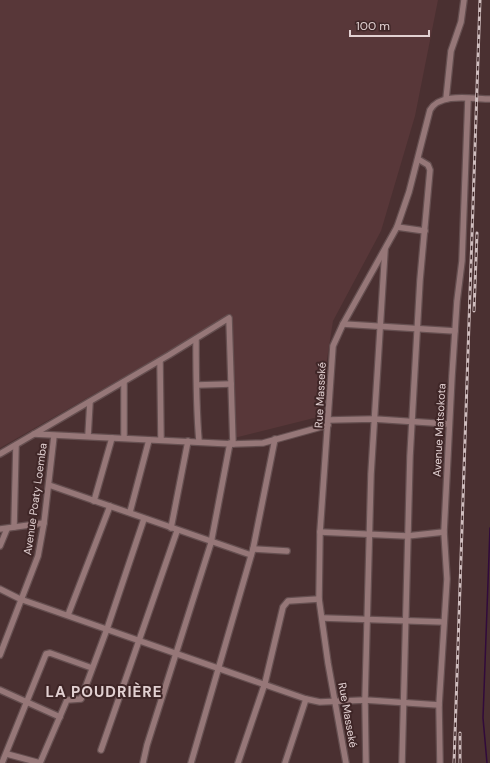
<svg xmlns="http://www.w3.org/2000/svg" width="490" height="763" viewBox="0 0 490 763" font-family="'DM Sans',sans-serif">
<rect width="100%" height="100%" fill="#4a3031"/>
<polygon fill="#583739" points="0,0 438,0 415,116 381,231 333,321 318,417 234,438 230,316 0,448"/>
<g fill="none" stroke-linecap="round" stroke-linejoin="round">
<polyline stroke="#310a3b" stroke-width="1.5" points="487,763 483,718 490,528"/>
<defs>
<g id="minor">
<polyline points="446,99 451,51 461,22 464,0"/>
<polyline points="397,227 425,231"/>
<polyline points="343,324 455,331"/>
<path d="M196,339C196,373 196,407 199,441"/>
<polyline points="160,361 161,440"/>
<polyline points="197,385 231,384"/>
<polyline points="328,420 374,419 449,424"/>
<polyline points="34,434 233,444 263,443 328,425"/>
<polyline points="88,436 90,402"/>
<polyline points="124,438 124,382"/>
<polyline points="0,454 169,355 229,318 233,444"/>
<polyline points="49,485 251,555"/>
<polyline points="94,501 112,438"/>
<polyline points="130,512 149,440"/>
<polyline points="14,527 16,446"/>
<polyline points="171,528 188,441"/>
<polyline points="0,529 44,523"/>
<polyline points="320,532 407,536 444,532"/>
<polyline points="0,546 7,529"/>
<polyline points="253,549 287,551"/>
<polyline points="0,589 20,599 306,699 320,702 365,700 439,705"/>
<polyline points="68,615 110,506"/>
<polyline points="323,618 444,622"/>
<polyline points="0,655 38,556 44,523 54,436"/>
<polyline points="0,690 60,717"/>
<polyline points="101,750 177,531"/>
<polyline points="7,754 40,763 67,700 81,699 107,629 144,519"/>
<polyline points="2,763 46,654 50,653 92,668"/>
<polyline points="143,763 147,745 211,543 230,443"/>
<polyline points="191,763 253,549 275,439"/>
<polyline points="238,763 265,683 283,607 288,601 319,599"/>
<polyline points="285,763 306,699"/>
<path d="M346,763L328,663L319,599L320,532L333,346L343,324L397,227L409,192L430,110C440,92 473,99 490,99"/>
<polyline points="366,763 365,700 371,474 385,250"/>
<polyline points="402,763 410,456 420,280 430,170 428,165 418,159"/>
<polyline points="440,763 439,705 447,579 444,532 452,376 457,301 462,261 468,99"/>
</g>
</defs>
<use href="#minor" stroke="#654f50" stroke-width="8"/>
<use href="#minor" stroke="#967778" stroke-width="5.5"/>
<defs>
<g id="rail">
<polyline points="474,311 477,233"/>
<polyline points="454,763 480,0"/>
<polyline points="460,763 460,733"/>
</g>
</defs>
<use href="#rail" stroke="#d0bebf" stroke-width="3"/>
<use href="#rail" stroke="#3f2627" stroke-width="1.5" stroke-dasharray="4.5" stroke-linecap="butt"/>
</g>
<g text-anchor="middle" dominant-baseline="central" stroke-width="4" stroke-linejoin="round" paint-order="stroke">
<g font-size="11" fill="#e2d1d2" stroke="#3f2627">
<text transform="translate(320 395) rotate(-87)">Rue Masseké</text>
<text transform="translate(439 430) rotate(-87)">Avenue Matsokota</text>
<text transform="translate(35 499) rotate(-82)">Avenue Poaty Loemba</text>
<text transform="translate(348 715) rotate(80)">Rue Masseké</text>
</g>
<g font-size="15" font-weight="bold" letter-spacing="1" fill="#e2d1d2" stroke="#3f2627">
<text x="104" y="692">LA POUDRIÈRE</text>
</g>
</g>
<path d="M350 30v6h79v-6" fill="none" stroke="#e2d1d2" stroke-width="2"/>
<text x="356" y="30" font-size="12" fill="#e2d1d2" stroke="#3f2627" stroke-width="3" paint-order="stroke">100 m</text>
</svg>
